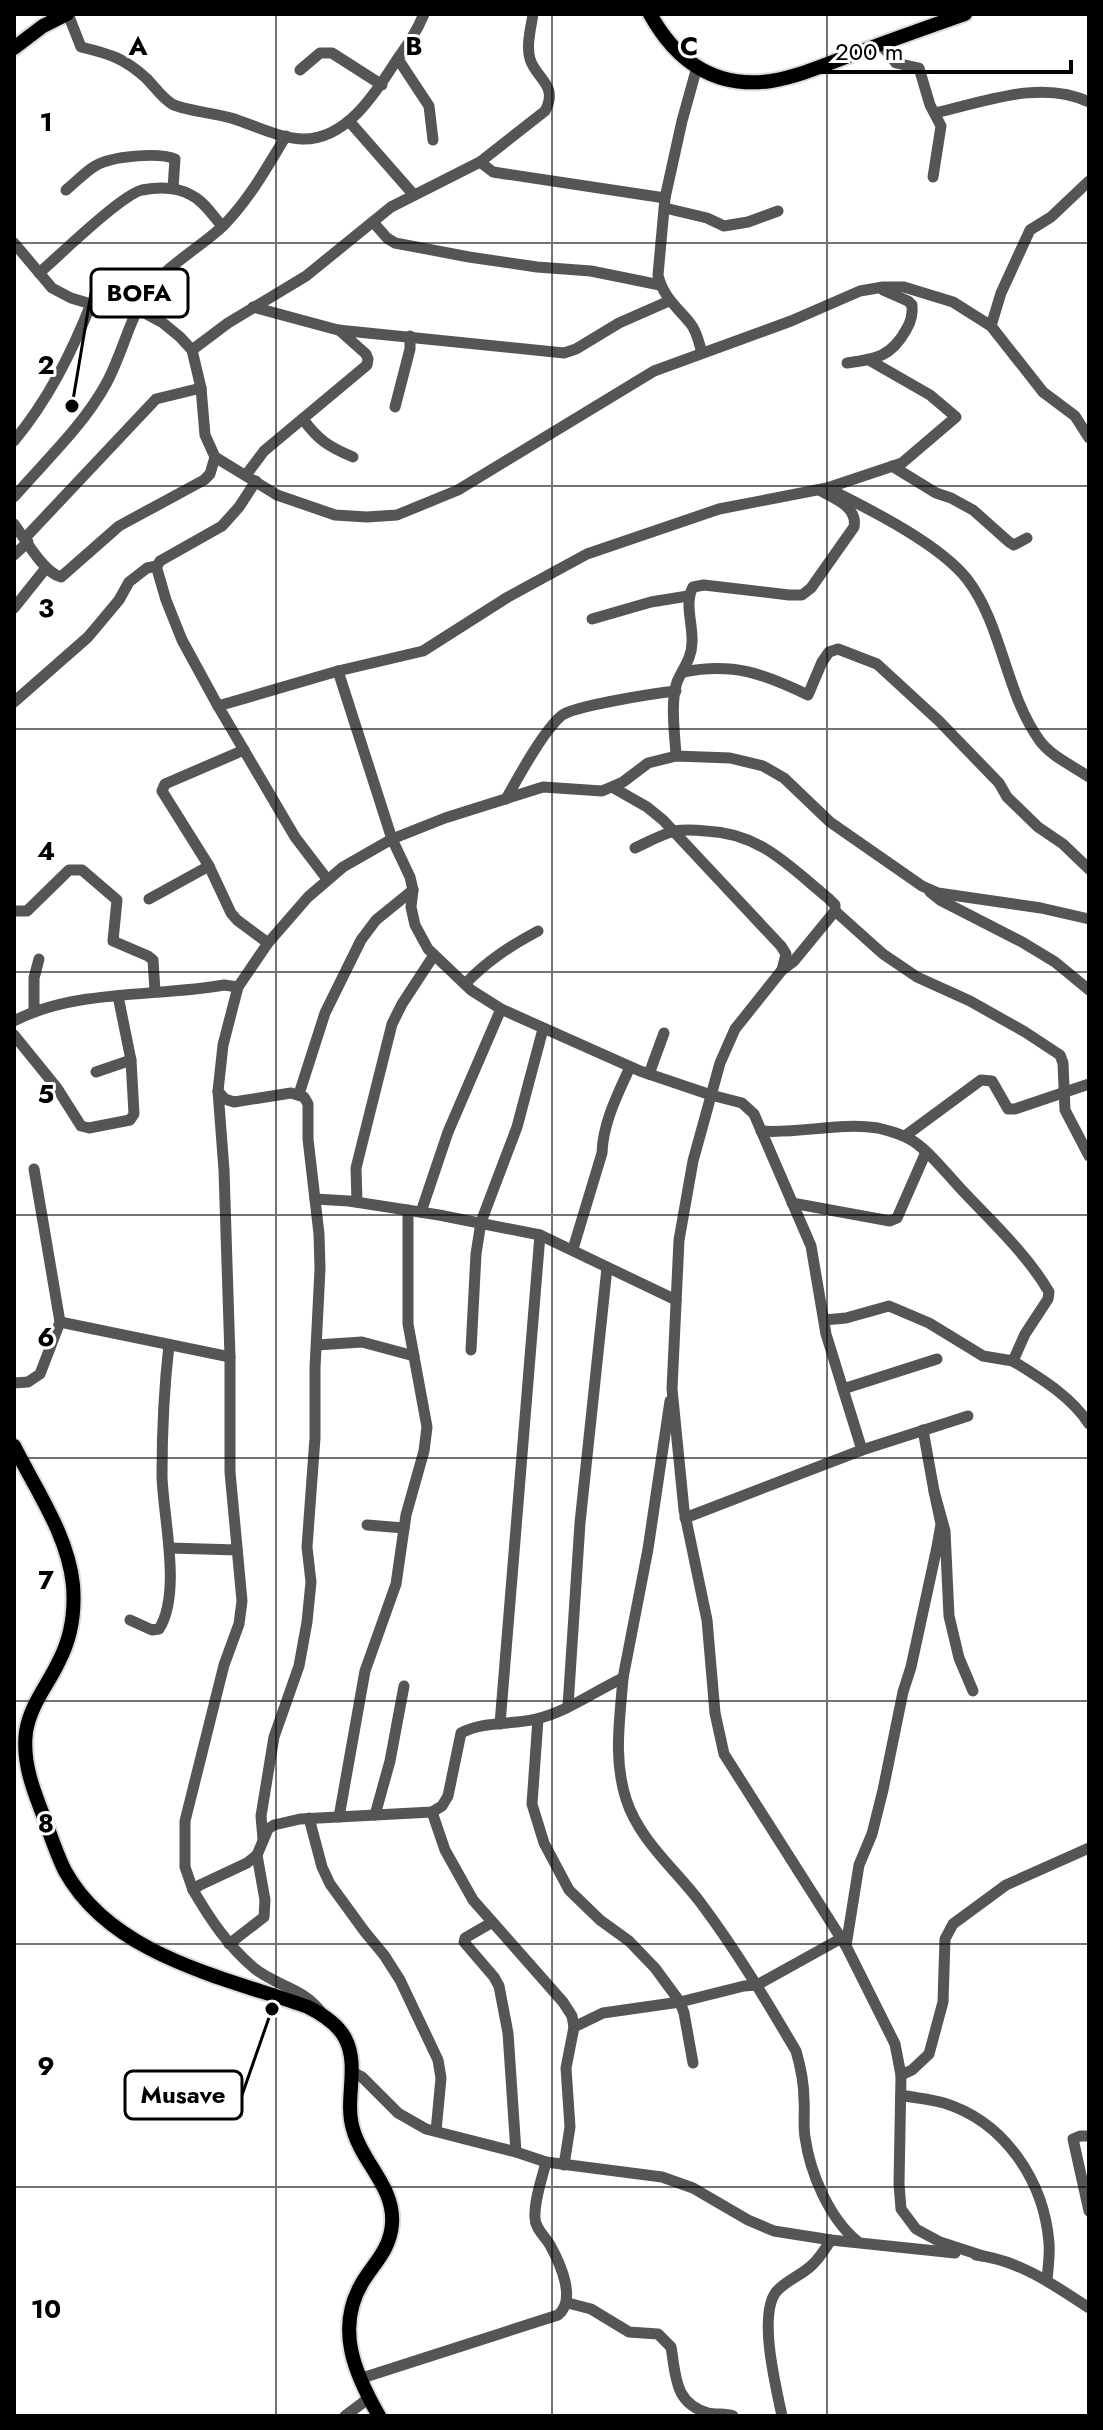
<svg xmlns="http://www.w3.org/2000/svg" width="1103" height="2430" viewBox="0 0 1103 2430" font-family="Jost,sans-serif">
<rect width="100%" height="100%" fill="#fff"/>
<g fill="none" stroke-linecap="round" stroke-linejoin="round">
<defs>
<g id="major">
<path d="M650,14C676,61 715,89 771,81C800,76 827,64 854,54C891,40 928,27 965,14"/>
<polyline points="14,48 43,26 67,14"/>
<path d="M14,1446C36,1490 68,1535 73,1585C75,1610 71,1638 59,1661C48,1685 30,1705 26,1732C22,1763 34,1792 45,1820C51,1837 57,1855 65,1871C112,1956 224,1977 308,2007C322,2014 337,2023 345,2038C360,2066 344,2100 353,2129C362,2163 395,2187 392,2224C390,2250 374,2263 362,2283C335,2329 355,2374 379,2416"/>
</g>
</defs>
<use href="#major" stroke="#dbdbdb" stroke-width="18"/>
<g stroke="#555" stroke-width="11">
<path d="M68,14L81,47C110,54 124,58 146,78C154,86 162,98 172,104C186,111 215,113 231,118C254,125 278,138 302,139C346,140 375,94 396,61C408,44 416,33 424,14"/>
<polyline points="881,44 896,63 919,68 930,105 941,126 933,177"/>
<polyline points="398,59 429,106 433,140"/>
<path d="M697,67L682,121L665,198L658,275C663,297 677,307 690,323C697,331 699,343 702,353"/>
<polyline points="300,70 320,53 332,53 382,85"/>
<path d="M935,113C984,102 1041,79 1089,102"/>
<polyline points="349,121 413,194"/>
<polyline points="480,162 493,172 665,198"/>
<path d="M66,190C76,182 85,172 95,166C111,156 159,152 175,159L173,188"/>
<polyline points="665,208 707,218 724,226 748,222 778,211"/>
<polyline points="373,222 387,238 395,243 469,257 537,267 591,271 660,285"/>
<polyline points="14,243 52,288 71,298 91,304 137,309 163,323 180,337 192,350 201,388 205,435 215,457 277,495 335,515 367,517 397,515 458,490 654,371 791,321 860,291 883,287 904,287 953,302 991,326 1043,392 1075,416 1089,438"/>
<path d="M39,273C59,256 121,195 142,190C158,187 177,187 191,195C204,201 213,216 222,226"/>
<polyline points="253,307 338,330 564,353 576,349 619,323 669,301"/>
<polyline points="991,326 1001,293 1030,230 1051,217 1089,181"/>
<path d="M192,350L228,323L306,276L391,207L480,162L545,111C559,85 536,79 530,59C526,45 531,28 533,14"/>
<path d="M847,363C876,359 891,357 906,330C911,322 913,315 912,305L908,301L883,290"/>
<polyline points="395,407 410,349 410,336"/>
<path d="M303,419C318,440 329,447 353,457"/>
<path d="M14,441C48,400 71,354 91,304"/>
<polyline points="892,466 936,493 951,498 973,510 1009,542 1014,545 1027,538"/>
<polyline points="246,475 264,451 367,365 368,359 366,354 339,330"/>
<polyline points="256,481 239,507 222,526 160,561 157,566 157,569 166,600 182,640 218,706 295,837 327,879"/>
<path d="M835,492C875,512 940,545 967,579C1003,626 1005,693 1040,741C1051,756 1073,766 1089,777"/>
<path d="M14,497C45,461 83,426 106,384C123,353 129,318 149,290C165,267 202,246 223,226C249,200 267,167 286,136"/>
<path d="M14,524C25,539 44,573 61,577L119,526L204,480L210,474L215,457"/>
<polyline points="25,538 156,399 201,388"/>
<polyline points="14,555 28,542"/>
<polyline points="14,608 46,568"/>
<polyline points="592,619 651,602 688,596"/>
<polyline points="338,671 392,839 410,877 413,890 411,907 415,925 428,949 471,990 501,1009 640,1071 711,1095 742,1103 754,1114 811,1246 826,1334 843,1389 937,1359"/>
<path d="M683,672C734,662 764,674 808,695L822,662L829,652L838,649L877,664L939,721L999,783L1007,797L1038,827L1063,844L1089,869"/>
<polyline points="14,702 88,637 119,600 129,582 147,568 157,566"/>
<polyline points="218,706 338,671 423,651 508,597 587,554 719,509 827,488 902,463 956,417 930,395 869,360"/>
<polyline points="244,750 165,784 162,791 209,866 231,913 237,920 268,943"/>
<path d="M676,756C675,734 670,704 677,682C683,668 692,658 692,642C693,624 684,603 693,587L704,585L789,595H802L811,588L854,527C858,507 834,498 819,490"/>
<polyline points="612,787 647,807 663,820 781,946 786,954 782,970 735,1029 720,1063 693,1161 679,1240 672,1389 684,1510 707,1620 715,1713 724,1754 846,1946 895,2044 901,2075 899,2184 901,2209 916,2229 940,2242 983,2256"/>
<path d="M506,799C519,776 542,733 561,716C572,706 657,693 676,691"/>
<path d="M635,848C648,842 662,834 675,831C685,829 696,830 706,831C760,833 789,866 828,898L835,905V911L794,961L782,970"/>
<polyline points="930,892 940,900 1022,942 1055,962 1089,990"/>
<polyline points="149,899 209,866"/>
<polyline points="14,911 27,911 69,870 82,870 117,900 113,941 148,956 153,960 155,991"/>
<polyline points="835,911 883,954 917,977 970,1001 1025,1032 1060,1055 1063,1063 1065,1110 1089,1156"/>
<path d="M465,984C487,961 510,946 538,931"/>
<polyline points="34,1011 34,978 39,959"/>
<path d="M14,1021C75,989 157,997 224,985L238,987L268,943L308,897L343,867L392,839L445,818L543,787L602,791L623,782L648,763L676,756L730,758L763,766L784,778L830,822L922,886L938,893L1041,908L1089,919"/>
<polyline points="14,1035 57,1088 81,1126 89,1128 130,1120 134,1114 131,1060 118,996"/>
<polyline points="96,1072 131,1060"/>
<polyline points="649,1074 664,1033"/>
<polyline points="218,1091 225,1099 234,1102 291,1093 304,1097 308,1104 308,1139 319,1234 320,1269 315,1368 315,1438 307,1547 311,1582 307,1622 299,1666 274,1737 261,1816 263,1839"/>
<polyline points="299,1094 325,1013 361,940 376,920 413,890"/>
<path d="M761,1131C800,1134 839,1122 878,1128C890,1131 902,1134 913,1141C931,1153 946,1173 961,1189C991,1221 1027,1254 1049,1292L1048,1299L1025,1334L1013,1361C1040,1378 1071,1396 1089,1424"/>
<polyline points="905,1136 981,1080 992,1081 1008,1109 1015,1109 1089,1084"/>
<polyline points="315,1199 349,1201 439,1215 540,1235 676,1300"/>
<polyline points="357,1202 356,1168 392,1024 402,1004 434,955"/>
<polyline points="792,1203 890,1221 897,1218 926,1152"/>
<polyline points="421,1212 448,1132 501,1009"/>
<path d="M573,1249L602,1153C603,1122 618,1094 630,1067"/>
<polyline points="824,1320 846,1318 889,1306 929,1323 983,1356 1013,1361"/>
<polyline points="60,1322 230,1357"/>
<polyline points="317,1345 362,1342 414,1356"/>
<polyline points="471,1350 476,1254 481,1222 517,1127 543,1029"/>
<polyline points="14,1383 28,1382 40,1374 60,1322 34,1169"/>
<polyline points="923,1430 934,1491"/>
<polyline points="862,1450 968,1416"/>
<polyline points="685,1518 862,1450 843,1389"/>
<polyline points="367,1525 404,1528"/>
<polyline points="170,1548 237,1550"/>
<path d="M130,1620L152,1630L159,1629C182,1593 163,1517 162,1476C162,1432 164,1388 169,1345"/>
<path d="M623,1678C620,1719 613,1758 626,1799C639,1840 675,1869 700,1902C736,1950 766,2000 796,2051C801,2068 804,2083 804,2100C805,2112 803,2125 805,2137C810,2173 829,2218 857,2241"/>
<polyline points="568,1706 580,1523 607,1268"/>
<polyline points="538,1719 532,1804 544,1843 569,1890 600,1920 629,1941 655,1968 680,2002 684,2013 693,2063"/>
<polyline points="500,1724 540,1235"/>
<polyline points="432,1812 445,1850 473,1900 563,2002 572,2016 574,2027 566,2068 570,2127 564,2165"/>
<polyline points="375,1815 390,1761 404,1686"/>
<polyline points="339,1817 365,1671 396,1584 406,1515 424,1451 427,1427 408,1324 408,1210"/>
<polyline points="309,1818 322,1867 330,1884 365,1932 384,1955 400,1980 438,2060 441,2078 436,2131"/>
<polyline points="193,1890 185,1867 185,1821 224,1665 239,1624 242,1601 230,1472 230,1357 224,1170 218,1091 223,1045 238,987"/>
<polyline points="491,1923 465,1938 464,1942 494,1977 499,1986 508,2033 516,2152"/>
<polyline points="229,1944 264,1917 265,1900 257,1855"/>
<polyline points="846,1946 859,1865 872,1834 883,1790 903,1692 911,1667 937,1547 941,1524 934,1491 945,1531 949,1616 959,1658 973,1691"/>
<path d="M321,2012C304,1988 276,1986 254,1968C228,1946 210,1919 193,1890L200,1885L247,1863L257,1855L268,1829L274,1825L300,1819L432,1812L442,1806L448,1796L461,1733C484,1721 511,1725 536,1719C567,1712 595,1691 623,1678L648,1549L670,1401"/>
<polyline points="574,2027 603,2013 680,2002 744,1986 757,1985 840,1939"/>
<polyline points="352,2072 362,2077 398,2113 426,2129 516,2152 546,2162 662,2177 693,2188 748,2220 774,2231 831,2240 955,2253"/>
<polyline points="901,2075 912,2070 929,2054 943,2002 945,1939 953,1924 1006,1885 1089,1848"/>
<path d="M901,2095C915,2098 930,2099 944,2103C1005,2122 1044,2181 1049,2243C1050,2255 1048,2268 1047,2280"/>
<polyline points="1089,2136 1080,2136 1073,2139 1089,2211"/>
<path d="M976,2255C1019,2260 1054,2285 1089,2308"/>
<path d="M567,2301L568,2303L591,2309L629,2332L658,2334L671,2347C676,2376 674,2403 708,2413C716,2415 725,2413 733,2416"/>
<path d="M359,2379L558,2315C577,2300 560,2263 550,2245C545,2236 535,2229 535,2218C534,2200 542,2179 546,2162"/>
<polyline points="345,2416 369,2398"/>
<path d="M782,2416C776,2387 758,2316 776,2292C785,2281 802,2275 812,2265C820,2258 825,2249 831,2240"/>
</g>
<use href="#major" stroke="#000" stroke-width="14"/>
</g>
<path fill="none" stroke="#000" stroke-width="2" stroke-opacity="0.55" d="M276,14V2416M552,14V2416M827,14V2416M14,243H1089M14,486H1089M14,729H1089M14,972H1089M14,1215H1089M14,1458H1089M14,1701H1089M14,1944H1089M14,2187H1089"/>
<g font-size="26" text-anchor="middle" font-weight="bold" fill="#000" stroke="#fff" stroke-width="6" stroke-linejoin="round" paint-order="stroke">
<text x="138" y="55">A</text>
<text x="414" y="55">B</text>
<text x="689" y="55">C</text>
<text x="46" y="131">1</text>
<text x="46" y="374">2</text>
<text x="46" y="617">3</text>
<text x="46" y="860">4</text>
<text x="46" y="1103">5</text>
<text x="46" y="1346">6</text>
<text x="46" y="1589">7</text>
<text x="46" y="1832">8</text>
<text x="46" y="2075">9</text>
<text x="46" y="2318">10</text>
</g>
<path fill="none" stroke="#000" stroke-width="3" d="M72 406L91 293M272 2009L242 2095"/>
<g fill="#000" stroke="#fff" stroke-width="3">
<circle cx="72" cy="406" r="8"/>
<circle cx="272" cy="2009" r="8"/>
</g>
<g fill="#fff" stroke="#000" stroke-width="3">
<rect x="91" y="269" width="97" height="48" rx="8"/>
<rect x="125" y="2071" width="117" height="48" rx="8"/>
</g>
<g font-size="24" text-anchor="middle" font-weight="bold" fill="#000">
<text x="139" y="301">BOFA</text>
<text x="183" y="2103">Musave</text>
</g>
<rect width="1103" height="2430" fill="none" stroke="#000000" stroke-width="32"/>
<path d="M823 60v12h248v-12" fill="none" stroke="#000000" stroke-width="4"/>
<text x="835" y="60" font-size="24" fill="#000000" stroke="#ffffff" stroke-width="6" paint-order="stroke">200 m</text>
</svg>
